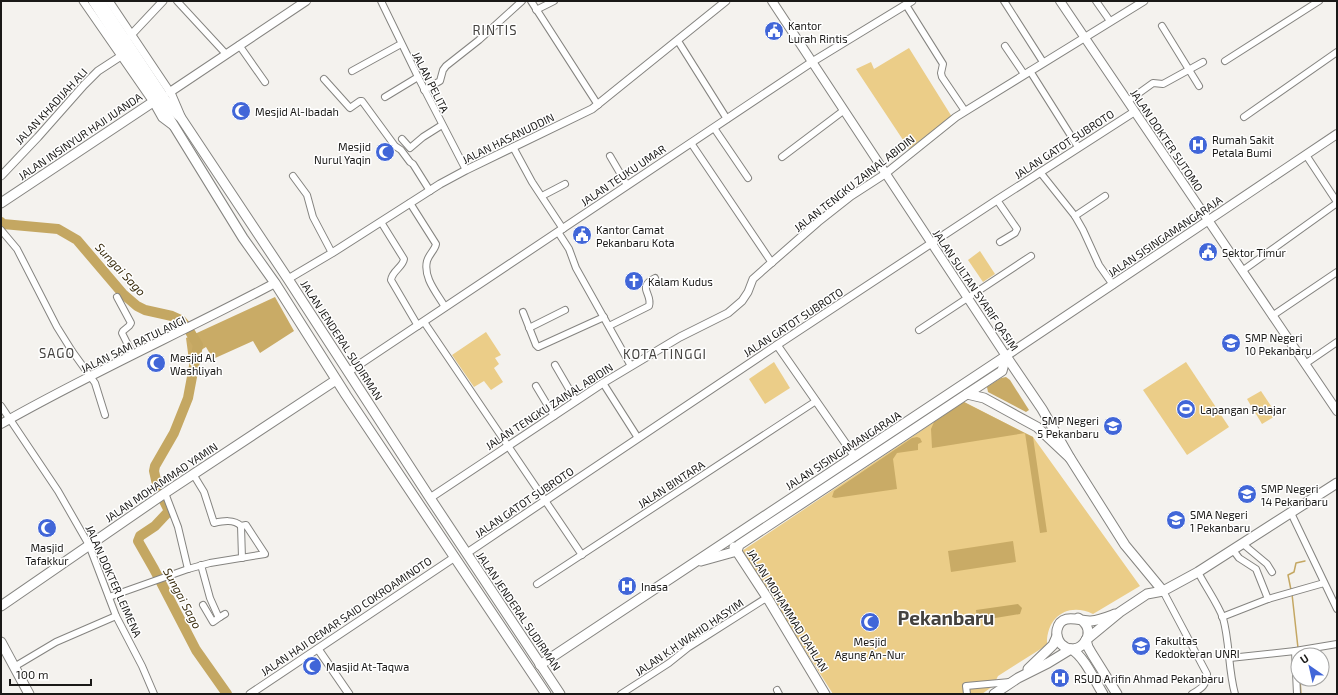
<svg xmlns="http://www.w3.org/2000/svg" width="1338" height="695" viewBox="0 0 1338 695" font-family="'Exo 2',sans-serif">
<rect width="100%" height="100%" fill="#f4f2ee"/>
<g fill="#ebcd88">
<polygon points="909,48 952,117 909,149 856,69 871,62 874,69"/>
<polygon points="980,251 995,274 983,282 968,260"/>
<polygon points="486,332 501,355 495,358 499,364 494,368 503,382 491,390 484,381 474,387 452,355"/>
<polygon points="774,362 790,388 765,404 749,379"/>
<polygon points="1186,362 1229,427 1187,455 1143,390"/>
<polygon points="1261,391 1277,415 1262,424 1247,399"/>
<path d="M964,402L1033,437L1140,586L1093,614C1068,602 1046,617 1047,645L998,676L993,686L982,694H833L742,551Z"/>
</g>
<g fill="#c9ab66">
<polygon points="275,297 294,331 260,353 253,341 213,359 206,347 188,358 188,353 186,338"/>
<polygon points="1006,377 1010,380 1029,410 1026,412 988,392 987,387 1001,378"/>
<polygon points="964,402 1033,437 1047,532 1040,533 1025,433 932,448 931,429 934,422"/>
<polygon points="917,437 920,438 922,442 918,444 918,450 897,453 893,459 897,489 835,498 832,497 834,491 912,438"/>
<polygon points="1013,541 1016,562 951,572 948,551"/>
</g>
<polygon fill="#c4a762" points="1018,604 1022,608 1020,614 977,621 976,610"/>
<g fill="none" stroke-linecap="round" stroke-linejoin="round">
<g stroke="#c4a762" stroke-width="1.5">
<polyline points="1291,590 1288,575 1294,572 1296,563 1305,561"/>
<polyline points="1292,594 1298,648"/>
<polyline points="1298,654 1298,655"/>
<polyline points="1300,679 1301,694"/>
</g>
<polyline stroke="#c4a762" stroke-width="10" points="1,222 3,224 58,229 77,240 123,294 137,306 145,310 172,316 181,320 187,327 198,345 188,398 174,433 155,466 154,471 158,489 169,511 155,526 140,536 138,541 154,569 196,650 227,694"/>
<defs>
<g id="minor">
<polyline points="177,1 226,54"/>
<polyline points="381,1 418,77 466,170"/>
<polyline points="531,1 598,105"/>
<polyline points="1004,1 1043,62"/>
<polyline points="1096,1 1110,21"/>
<polyline points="906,5 943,64 941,73 942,77 965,111"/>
<polyline points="536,10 554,1"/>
<polyline points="1162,26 1199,86"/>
<polyline points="678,41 727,119"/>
<polyline points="239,45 265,82"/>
<polyline points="1005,46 1024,74"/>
<polyline points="1225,61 1319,1"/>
<polyline points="352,71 401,44"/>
<polyline points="1030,71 1078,147"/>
<polyline points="324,79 350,108 360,101 362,101 395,146 401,150 410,162 413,164 430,191"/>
<polyline points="424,90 440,81 443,70 446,66 479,40 522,1"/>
<polyline points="385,97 418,77"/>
<polyline points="1128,101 1153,83 1163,84 1203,62"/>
<polyline points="1244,117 1337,52"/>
<polyline points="714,128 748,178"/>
<polyline points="402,139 410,148 423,137 442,125"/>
<polyline points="691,143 772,263"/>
<polyline points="513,147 532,182 563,229"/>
<polyline points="1306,155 1337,202"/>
<polyline points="610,156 627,185"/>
<polyline points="782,157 843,111"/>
<polyline points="1040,172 1075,216 1083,230 1099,265 1113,285"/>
<polyline points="293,176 307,195 313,217 332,253"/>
<polyline points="542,196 565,184"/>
<polyline points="997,200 1017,229 1015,233 1000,242"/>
<path d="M410,203L436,244C435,250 429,254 427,261C423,278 437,293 445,307"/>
<polyline points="1075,216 1105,196"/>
<path d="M381,222L404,259C403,267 392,271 391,280L418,326"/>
<polyline points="1,230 17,249 57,327 72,351 95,383 105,415"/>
<polyline points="558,232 569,249 576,268 631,366"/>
<polyline points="1242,271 1337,203"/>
<polyline points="117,297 131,323 129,326 123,331 122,333 133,355"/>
<polyline points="523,312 536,345 538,347 604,317"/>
<polyline points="1272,316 1337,272"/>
<polyline points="424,322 582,555"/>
<path d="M609,326L649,306C653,294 636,287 655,278"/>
<polyline points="529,328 565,310"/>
<polyline points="919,330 1031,256"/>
<polyline points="1305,364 1337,342"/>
<polyline points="555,365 576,401"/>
<polyline points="603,383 638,438"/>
<polyline points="536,386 554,416"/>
<polyline points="1,406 58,491 89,545 116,616 142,666 154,694"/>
<polyline points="165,493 178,527 188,569"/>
<polyline points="1291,513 1337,609"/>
<polyline points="241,526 242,558"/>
<polyline points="1243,544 1267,564 1272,572"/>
<polyline points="1233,550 1239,558 1256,569 1268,599"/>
<polyline points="201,565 210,598 218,616 220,617 225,614"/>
<path d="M1198,572C1205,586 1218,604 1223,618C1230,643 1228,669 1235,694"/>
<polyline points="537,584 816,401"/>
<path d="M1163,591L1207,674C1206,686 1202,688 1192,694"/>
<path d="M109,597L188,569L210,563L265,554L246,525L241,526C234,519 223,521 214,523L204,492L193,474"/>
<polyline points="203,605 213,622 220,617"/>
<polyline points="1222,617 1268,599 1324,583"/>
<polyline points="1295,651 1297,694"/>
<polyline points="1230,658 1295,651 1337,644"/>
<polyline points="14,667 56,642 116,616"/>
<polyline points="777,690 779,694"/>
<polyline points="621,694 669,663 689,647 763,600 768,599"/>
<polyline points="967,694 966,686 1010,682"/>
</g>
<g id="tertiary">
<polyline points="83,1 153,102 162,118 174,127"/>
<polyline points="109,1 172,95 181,116"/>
<polyline points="131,35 163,1"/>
<polyline points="1,176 38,137 84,85 98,71 121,56"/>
<polyline points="288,279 332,253 440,184 466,170 592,109 726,1"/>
<polyline points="777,345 855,457"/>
<polyline points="348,372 812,62 912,1"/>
<polyline points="430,498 603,383 680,337 728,313 742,301 748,292 753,279 762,271 818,222 851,196 885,174 956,117 1144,1"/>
<polyline points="467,553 777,345 997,200 1134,112"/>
<polyline points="318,649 349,694"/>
<polyline points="250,694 455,557"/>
</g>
<g id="secondary">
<polyline points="772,1 1006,356 1337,134"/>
<polyline points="1060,1 1337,411"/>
<polyline points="170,92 306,1"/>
<path d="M1,424C90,373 185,331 275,283"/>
</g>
<g id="primary">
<polyline points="93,1 163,108 243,238 275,283 346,395 546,694"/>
<polyline points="100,1 171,108 181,118 288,279 430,498 560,694"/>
<polyline points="1,203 153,102"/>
<polyline points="1006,356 1042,409 1070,458 1125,545 1163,591"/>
<polyline points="967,394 1002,371 1006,356"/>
<polyline points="734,547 768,599 825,694"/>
<polyline points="701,561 737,551 739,545 967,394 984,398 1037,427 1070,458"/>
<polyline points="1,606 165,493 336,380"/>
<path d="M1078,618C1102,630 1078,661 1061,644C1058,640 1056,635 1057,630C1061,612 1079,621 1091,621C1100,620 1107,617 1115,614"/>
<polyline points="1086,640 1120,612 1147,594 1163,591 1198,572 1337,483"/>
<polyline points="1086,640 1088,647 1092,654 1117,694"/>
<polyline points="1,642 29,694"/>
<path d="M1071,649C1084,656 1095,681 1103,694"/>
<polyline points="540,665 1006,356"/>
<polyline points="1028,669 1053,645 1057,636"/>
<polyline points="994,694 1018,678 1048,663 1071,649"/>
</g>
</defs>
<use href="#minor" stroke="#858480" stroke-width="8"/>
<use href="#tertiary" stroke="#858480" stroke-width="9"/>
<use href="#secondary" stroke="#858480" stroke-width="10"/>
<use href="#primary" stroke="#858480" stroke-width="11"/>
<use href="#minor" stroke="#fff" stroke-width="6"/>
<use href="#tertiary" stroke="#fff" stroke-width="7"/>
<use href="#secondary" stroke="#fff" stroke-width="8"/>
<use href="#primary" stroke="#fff" stroke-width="9"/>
</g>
<defs>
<symbol id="civic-disc" viewBox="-11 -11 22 22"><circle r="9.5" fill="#4166d8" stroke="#fff"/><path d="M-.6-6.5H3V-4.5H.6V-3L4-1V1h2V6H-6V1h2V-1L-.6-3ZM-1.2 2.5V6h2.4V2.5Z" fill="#fff"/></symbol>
<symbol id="mosque-disc" viewBox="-11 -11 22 22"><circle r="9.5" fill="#4166d8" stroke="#fff"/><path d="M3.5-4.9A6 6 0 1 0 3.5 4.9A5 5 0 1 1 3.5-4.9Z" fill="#fff"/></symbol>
<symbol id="hospital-disc" viewBox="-11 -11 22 22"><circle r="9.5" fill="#4166d8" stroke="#fff"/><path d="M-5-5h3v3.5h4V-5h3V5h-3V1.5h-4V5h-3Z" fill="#fff"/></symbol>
<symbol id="church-disc" viewBox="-11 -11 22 22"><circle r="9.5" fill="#4166d8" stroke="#fff"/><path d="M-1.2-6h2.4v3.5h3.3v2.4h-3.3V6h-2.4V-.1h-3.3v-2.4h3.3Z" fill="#fff"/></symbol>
<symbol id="school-disc" viewBox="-11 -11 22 22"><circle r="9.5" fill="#4166d8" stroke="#fff"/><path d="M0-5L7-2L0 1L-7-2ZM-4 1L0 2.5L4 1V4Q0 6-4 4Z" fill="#fff"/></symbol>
<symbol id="stadium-disc" viewBox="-11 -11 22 22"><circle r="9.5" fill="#4166d8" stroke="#fff"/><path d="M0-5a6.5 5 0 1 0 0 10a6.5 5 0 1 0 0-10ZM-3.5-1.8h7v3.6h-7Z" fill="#fff"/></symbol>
<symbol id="university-disc" viewBox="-11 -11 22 22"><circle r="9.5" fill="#4166d8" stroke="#fff"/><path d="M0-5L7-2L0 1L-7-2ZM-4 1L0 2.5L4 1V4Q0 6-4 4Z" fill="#fff"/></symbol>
</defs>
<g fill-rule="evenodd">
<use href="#civic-disc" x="763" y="20" width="22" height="22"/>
<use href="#mosque-disc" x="230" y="100" width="22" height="22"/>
<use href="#hospital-disc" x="1187" y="134" width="22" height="22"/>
<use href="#mosque-disc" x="374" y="141" width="22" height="22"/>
<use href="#civic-disc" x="571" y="224" width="22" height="22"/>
<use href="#civic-disc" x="1197" y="241" width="22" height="22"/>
<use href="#church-disc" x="623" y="270" width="22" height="22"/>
<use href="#school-disc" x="1220" y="332" width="22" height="22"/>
<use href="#mosque-disc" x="145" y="352" width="22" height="22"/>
<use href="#stadium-disc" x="1175" y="398" width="22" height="22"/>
<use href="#school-disc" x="1102" y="415" width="22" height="22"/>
<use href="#school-disc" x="1236" y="483" width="22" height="22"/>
<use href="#school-disc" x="1165" y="509" width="22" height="22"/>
<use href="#mosque-disc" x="36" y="517" width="22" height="22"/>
<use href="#hospital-disc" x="616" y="575" width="22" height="22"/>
<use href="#mosque-disc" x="859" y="611" width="22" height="22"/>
<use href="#university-disc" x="1130" y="635" width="22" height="22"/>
<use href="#mosque-disc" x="301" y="655" width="22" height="22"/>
<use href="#hospital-disc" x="1049" y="667" width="22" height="22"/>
</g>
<g text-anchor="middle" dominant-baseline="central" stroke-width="3" stroke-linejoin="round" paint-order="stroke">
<g font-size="11" fill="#1a1917" stroke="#fff" text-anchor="start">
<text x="788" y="25">Kantor<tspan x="788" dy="13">Lurah Rintis</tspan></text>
<text x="255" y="111">Mesjid Al-Ibadah</text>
<text x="1212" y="139">Rumah Sakit<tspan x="1212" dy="13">Petala Bumi</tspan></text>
<text x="371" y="146" text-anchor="end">Mesjid<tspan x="371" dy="13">Nurul Yaqin</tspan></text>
<text x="596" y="229">Kantor Camat<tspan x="596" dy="13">Pekanbaru Kota</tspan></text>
<text x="1222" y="252">Sektor Timur</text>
<text x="648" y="281">Kalam Kudus</text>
<text x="1245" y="337">SMP Negeri<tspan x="1245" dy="13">10 Pekanbaru</tspan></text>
<text x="170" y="357">Mesjid Al<tspan x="170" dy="13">Washliyah</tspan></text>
<text x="1200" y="409">Lapangan Pelajar</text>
<text x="1099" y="420" text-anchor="end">SMP Negeri<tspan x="1099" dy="13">5 Pekanbaru</tspan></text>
<text x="1261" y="488">SMP Negeri<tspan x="1261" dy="13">14 Pekanbaru</tspan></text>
<text x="1190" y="514">SMA Negeri<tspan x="1190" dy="13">1 Pekanbaru</tspan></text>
<text x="47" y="547" text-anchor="middle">Masjid<tspan x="47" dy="13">Tafakkur</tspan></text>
<text x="641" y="586">Inasa</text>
<text x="1155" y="640">Fakultas<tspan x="1155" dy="13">Kedokteran UNRI</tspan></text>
<text x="870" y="641" text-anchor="middle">Mesjid<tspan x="870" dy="13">Agung An-Nur</tspan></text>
<text x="326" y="666">Masjid At-Taqwa</text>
<text x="1074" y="678">RSUD Arifin Ahmad Pekanbaru</text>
</g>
<g font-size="11" fill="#1a1917" stroke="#fff">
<text transform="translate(431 82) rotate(63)">JALAN PELITA</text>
<text transform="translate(51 106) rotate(-47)">JALAN KHADIJAH ALI</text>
<text transform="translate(80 136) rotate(-34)">JALAN INSINYUR HAJI JUANDA</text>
<text transform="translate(508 138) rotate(-26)">JALAN HASANUDDIN</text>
<text transform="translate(1167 140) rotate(56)">JALAN DOKTER SUTOMO</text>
<text transform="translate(1064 144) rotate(-33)">JALAN GATOT SUBROTO</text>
<text transform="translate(623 175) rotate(-34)">JALAN TEUKU UMAR</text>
<text transform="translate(854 183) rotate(-38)">JALAN TENGKU ZAINAL ABIDIN</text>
<text transform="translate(1165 236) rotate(-34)">JALAN SISINGAMANGARAJA</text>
<text transform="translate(976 290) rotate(56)">JALAN SULTAN SYARIF QASIM</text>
<text transform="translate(793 322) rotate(-33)">JALAN GATOT SUBROTO</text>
<text transform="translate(342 340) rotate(57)">JALAN JENDERAL SUDIRMAN</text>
<text transform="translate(133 344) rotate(-26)">JALAN SAM RATULANGI</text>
<text transform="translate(549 406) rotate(-33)">JALAN TENGKU ZAINAL ABIDIN</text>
<text transform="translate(843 450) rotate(-33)">JALAN SISINGAMANGARAJA</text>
<text transform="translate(161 482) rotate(-34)">JALAN MOHAMMAD YAMIN</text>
<text transform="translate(671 484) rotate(-33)">JALAN BINTARA</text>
<text transform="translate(524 502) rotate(-34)">JALAN GATOT SUBROTO</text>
<text transform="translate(114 581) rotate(66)">JALAN DOKTER LEIMENA</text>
<text transform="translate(788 610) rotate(58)">JALAN MOHAMMAD DAHLAN</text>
<text transform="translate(519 611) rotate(56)">JALAN JENDERAL SUDIRMAN</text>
<text transform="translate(346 616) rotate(-34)">JALAN HAJI OEMAR SAID COKROAMINOTO</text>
<text transform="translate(689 637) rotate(-34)">JALAN K.H WAHID HASYIM</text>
</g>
<g font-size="12" font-style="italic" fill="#3a2d0e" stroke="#fff">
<text transform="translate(121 269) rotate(47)">Sungai Sago</text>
<text transform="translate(183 598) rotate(62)">Sungai Sago</text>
</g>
<g font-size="13" letter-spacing="1" fill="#44423f" stroke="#fff">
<text x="495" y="30">RINTIS</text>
<text x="57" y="353">SAGO</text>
<text x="665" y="354">KOTA TINGGI</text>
</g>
<g font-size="19" font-weight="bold" fill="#44423f" stroke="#fff">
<text x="946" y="617">Pekanbaru</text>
</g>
</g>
<rect width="1338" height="695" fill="none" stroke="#1a1917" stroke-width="4"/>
<g transform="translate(1310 667) rotate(326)"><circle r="19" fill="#ffffff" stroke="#a3a3a2"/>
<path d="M0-3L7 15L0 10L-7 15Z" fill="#4166d8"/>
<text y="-6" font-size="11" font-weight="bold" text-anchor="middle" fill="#1a1917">U</text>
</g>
<path d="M10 679v6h81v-6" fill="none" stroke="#1a1917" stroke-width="2"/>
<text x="16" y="679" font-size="12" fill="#1a1917" stroke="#ffffff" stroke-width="3" paint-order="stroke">100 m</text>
</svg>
